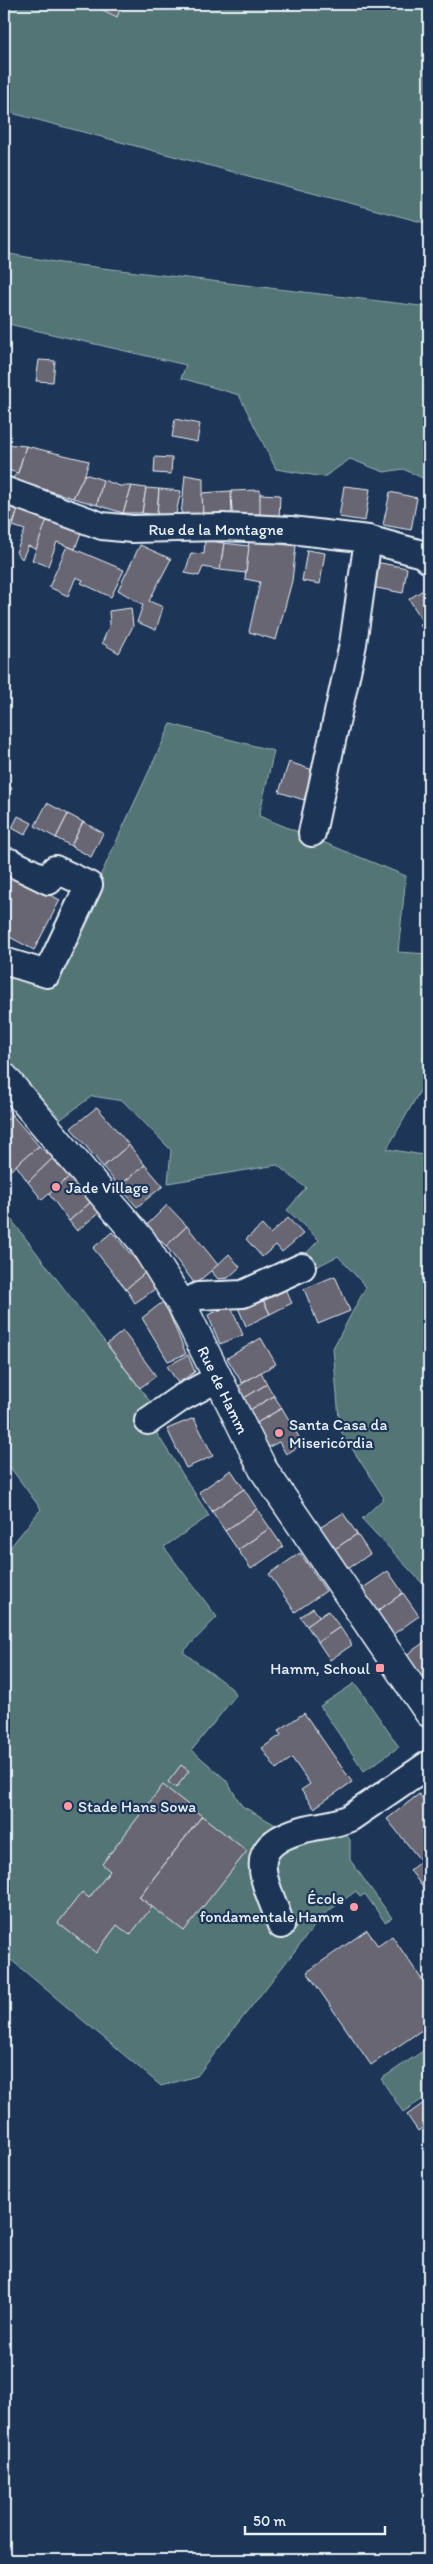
<svg xmlns="http://www.w3.org/2000/svg" width="433" height="2564" viewBox="0 0 433 2564" font-family="Itim,sans-serif">
<rect width="100%" height="100%" fill="#1d3557"/>
<filter id="ink" filterUnits="userSpaceOnUse"><feTurbulence type="fractalNoise" baseFrequency=".02" numOctaves="2"/><feDisplacementMap in="SourceGraphic" scale="10" xChannelSelector="R" yChannelSelector="G"/><feConvolveMatrix kernelMatrix="1 2 1 2 8 2 1 2 1" color-interpolation-filters="sRGB"/></filter>
<g filter="url(#ink)">
<g fill="#527475" stroke="#9db2b6">
<polygon points="4,4 429,4 429,224 4,111"/>
<polygon points="4,253 61,263 429,307 429,481 403,469 384,472 350,459 324,477 276,469 239,395 181,378 186,365 4,323"/>
<polygon points="171,724 274,751 259,816 406,876 398,952 429,954 429,1075 387,1149 429,1156 429,1584 423,1584 362,1519 384,1498 340,1430 333,1348 366,1287 338,1256 306,1272 298,1262 319,1240 287,1210 306,1188 277,1165 168,1183 171,1150 123,1101 92,1096 61,1119 4,1056 4,971 49,986"/>
<polygon points="4,1210 152,1404 149,1421 209,1516 164,1547 217,1617 183,1652 231,1688 236,1695 192,1750 226,1780 242,1806 290,1833 338,1823 350,1840 350,1860 392,1918 385,1922 365,1894 360,1897 356,1891 323,1915 197,2076 161,2086 4,1954 4,1555 41,1509 4,1459"/>
<polygon points="355,1683 399,1747 364,1771 320,1706"/>
<polygon points="429,2047 429,2095 403,2112 381,2079"/>
</g>
<g fill="#696673" stroke="#e8f1f8">
<polygon points="103,4 114,4 121,7 117,17 101,9"/>
<polygon points="39,360 55,361 53,382 36,381"/>
<polygon points="175,419 200,424 197,442 172,437"/>
<polygon points="4,444 26,446 18,473 4,469"/>
<polygon points="26,446 89,461 85,474 73,498 11,479 18,473"/>
<polygon points="155,457 172,458 171,474 154,473"/>
<polygon points="85,474 103,480 97,505 73,498"/>
<polygon points="185,475 203,478 203,516 181,516"/>
<polygon points="103,480 120,486 132,486 123,513 97,505"/>
<polygon points="132,486 146,488 142,513 123,513"/>
<polygon points="344,486 370,489 365,521 339,517"/>
<polygon points="146,488 159,489 157,515 142,513"/>
<polygon points="159,489 181,491 175,518 157,515"/>
<polygon points="260,490 261,514 232,515 231,491"/>
<polygon points="231,491 232,515 203,516 202,493"/>
<polygon points="390,492 417,498 411,530 383,525"/>
<polygon points="260,494 280,495 279,520 260,519"/>
<polygon points="4,501 19,506 10,532 4,530"/>
<polygon points="19,506 48,517 38,550 28,546 22,559 16,552 25,530 13,526"/>
<polygon points="429,516 429,535 422,532"/>
<polygon points="48,517 82,530 75,549 57,542 48,566 32,560"/>
<polygon points="205,540 224,543 220,570 203,567 199,576 185,573 191,553 204,554"/>
<polygon points="249,540 296,546 292,581 276,640 249,632 260,582 245,579"/>
<polygon points="224,543 249,546 246,573 220,570"/>
<polygon points="140,545 171,559 149,601 163,607 156,630 137,622 143,605 118,590"/>
<polygon points="67,546 124,570 111,597 81,583 83,580 76,577 68,596 49,587"/>
<polygon points="307,550 325,553 320,584 302,581"/>
<polygon points="370,561 407,568 403,593 366,586"/>
<polygon points="429,586 429,619 424,623 409,599"/>
<polygon points="131,608 133,626 119,653 102,643 110,624 109,611"/>
<polygon points="429,619 429,639 420,625"/>
<polygon points="289,762 313,770 304,800 279,792"/>
<polygon points="4,782 12,788 4,802"/>
<polygon points="47,803 68,814 56,838 35,826"/>
<polygon points="68,814 83,822 71,846 56,838"/>
<polygon points="18,816 32,823 25,835 12,828"/>
<polygon points="83,822 103,833 91,857 71,846"/>
<polygon points="4,871 60,900 34,950 4,934"/>
<polygon points="4,1104 12,1115 4,1123"/>
<polygon points="97,1107 129,1145 103,1167 71,1128"/>
<polygon points="429,1114 429,1129 426,1128"/>
<polygon points="12,1115 39,1146 11,1170 4,1162 4,1123"/>
<polygon points="129,1145 145,1165 119,1186 103,1167"/>
<polygon points="39,1146 53,1158 28,1182 16,1165"/>
<polygon points="53,1158 70,1176 42,1200 28,1182"/>
<polygon points="145,1165 163,1186 137,1207 119,1186"/>
<polygon points="70,1176 92,1201 69,1221 49,1194"/>
<polygon points="92,1201 101,1211 77,1231 69,1221"/>
<polygon points="167,1205 187,1226 166,1246 146,1226"/>
<polygon points="288,1218 303,1234 282,1252 276,1245 262,1257 246,1239 262,1225 270,1234"/>
<polygon points="187,1226 218,1265 195,1284 166,1246"/>
<polygon points="112,1232 146,1272 126,1289 93,1248"/>
<polygon points="229,1254 240,1267 228,1278 218,1279 211,1271"/>
<polygon points="146,1272 155,1289 135,1303 126,1289"/>
<polygon points="335,1276 350,1311 318,1324 304,1289"/>
<polygon points="281,1281 292,1303 270,1314 259,1292"/>
<polygon points="259,1292 270,1314 246,1326 236,1303"/>
<polygon points="164,1301 186,1354 168,1361 142,1318"/>
<polygon points="231,1306 243,1335 220,1344 208,1315"/>
<polygon points="123,1331 156,1376 140,1388 107,1344"/>
<polygon points="261,1338 276,1364 242,1383 227,1358"/>
<polygon points="188,1355 195,1372 178,1383 167,1366"/>
<polygon points="261,1372 267,1384 241,1400 234,1389"/>
<polygon points="267,1384 274,1396 248,1411 241,1400"/>
<polygon points="274,1396 282,1408 255,1424 248,1411"/>
<polygon points="282,1408 303,1444 286,1454 279,1442 269,1447 255,1424"/>
<polygon points="194,1418 213,1456 186,1468 167,1429"/>
<polygon points="231,1470 244,1489 212,1511 199,1492"/>
<polygon points="244,1489 257,1509 225,1531 212,1511"/>
<polygon points="257,1509 270,1528 238,1550 225,1531"/>
<polygon points="343,1513 357,1534 332,1551 318,1529"/>
<polygon points="270,1528 283,1547 251,1569 238,1550"/>
<polygon points="357,1534 370,1554 345,1571 332,1551"/>
<polygon points="300,1553 326,1591 295,1612 269,1574"/>
<polygon points="388,1571 403,1593 372,1615 357,1592"/>
<polygon points="403,1593 419,1616 388,1638 372,1615"/>
<polygon points="313,1608 320,1617 307,1626 300,1617"/>
<polygon points="328,1611 340,1627 318,1642 307,1626"/>
<polygon points="340,1627 352,1645 330,1660 318,1642"/>
<polygon points="429,1639 429,1689 406,1655"/>
<polygon points="304,1713 352,1782 314,1808 301,1790 310,1784 292,1758 276,1769 262,1748 281,1735 278,1731"/>
<polygon points="181,1765 189,1771 176,1788 168,1782"/>
<polygon points="163,1785 202,1816 139,1897 152,1907 130,1935 117,1925 96,1953 58,1923 82,1892 89,1898 110,1871 102,1864"/>
<polygon points="419,1794 429,1807 429,1885 424,1889 410,1870 421,1861 387,1819"/>
<polygon points="202,1816 247,1851 184,1931 139,1897"/>
<polygon points="367,1930 378,1946 392,1936 429,1990 429,2012 426,2014 429,2025 371,2065 307,1972"/>
<polygon points="429,2099 429,2123 418,2131 407,2115"/>
</g>
<g fill="none" stroke-linecap="round" stroke-linejoin="round">
<defs>
<g id="minor">
<polyline points="4,490 102,526 132,529 222,527 291,530 368,539 422,554 429,560"/>
<polyline points="312,833 353,644 368,539"/>
<polyline points="4,961 47,974 89,885 55,869 49,881 10,862"/>
<polyline points="182,1305 198,1296 243,1294 302,1267"/>
<polyline points="148,1421 181,1398 217,1379"/>
<path d="M281,1925C265,1878 240,1846 305,1829C320,1825 335,1825 350,1818L429,1764"/>
</g>
<polyline id="major" points="4,1077 142,1241 182,1305 263,1469 429,1713"/>
</defs>
<use href="#minor" stroke="#e8f1f8" stroke-width="30"/>
<use href="#major" stroke="#e8f1f8" stroke-width="31"/>
<use href="#minor" stroke="#1d3557" stroke-width="26"/>
<use href="#major" stroke="#1d3557" stroke-width="28"/>
</g>
</g>
<g fill="#ff9aa2" stroke="#1d3557" stroke-width="2">
<circle cx="56" cy="1187" r="5"/>
<circle cx="279" cy="1433" r="5"/>
<rect x="375" y="1663" width="10" height="10" rx="2.5"/>
<circle cx="68" cy="1806" r="5"/>
<circle cx="354" cy="1907" r="5"/>
</g>
<g text-anchor="middle" dominant-baseline="central" stroke-width="4.5" stroke-linejoin="round" paint-order="stroke">
<g font-size="16" fill="#e8f1f8" stroke="#1d3557">
<text x="216" y="529">Rue de la Montagne</text>
<text transform="translate(223 1390) rotate(64)">Rue de Hamm</text>
</g>
<g font-size="16" fill="#e8f1f8" stroke="#1d3557" text-anchor="start">
<text x="66" y="1187">Jade Village</text>
<text x="289" y="1424">Santa Casa da<tspan x="289" dy="18">Misericórdia</tspan></text>
<text x="370" y="1668" text-anchor="end">Hamm, Schoul</text>
<text x="78" y="1806">Stade Hans Sowa</text>
<text x="344" y="1898" text-anchor="end">École<tspan x="344" dy="18">fondamentale Hamm</tspan></text>
</g>
</g>
<rect width="433" height="2564" fill="none" stroke="#1d3557" stroke-width="20"/>
<rect x="10" y="10" width="413" height="2544" fill="none" stroke="#e8f1f8" stroke-width="2" filter="url(#ink)"/>
<path d="M245 2526v8h140v-8" fill="none" stroke="#e8f1f8" stroke-width="2.5"/>
<text x="253" y="2526" font-size="15" fill="#e8f1f8" stroke="#1d3557" stroke-width="4" paint-order="stroke">50 m</text>
</svg>
